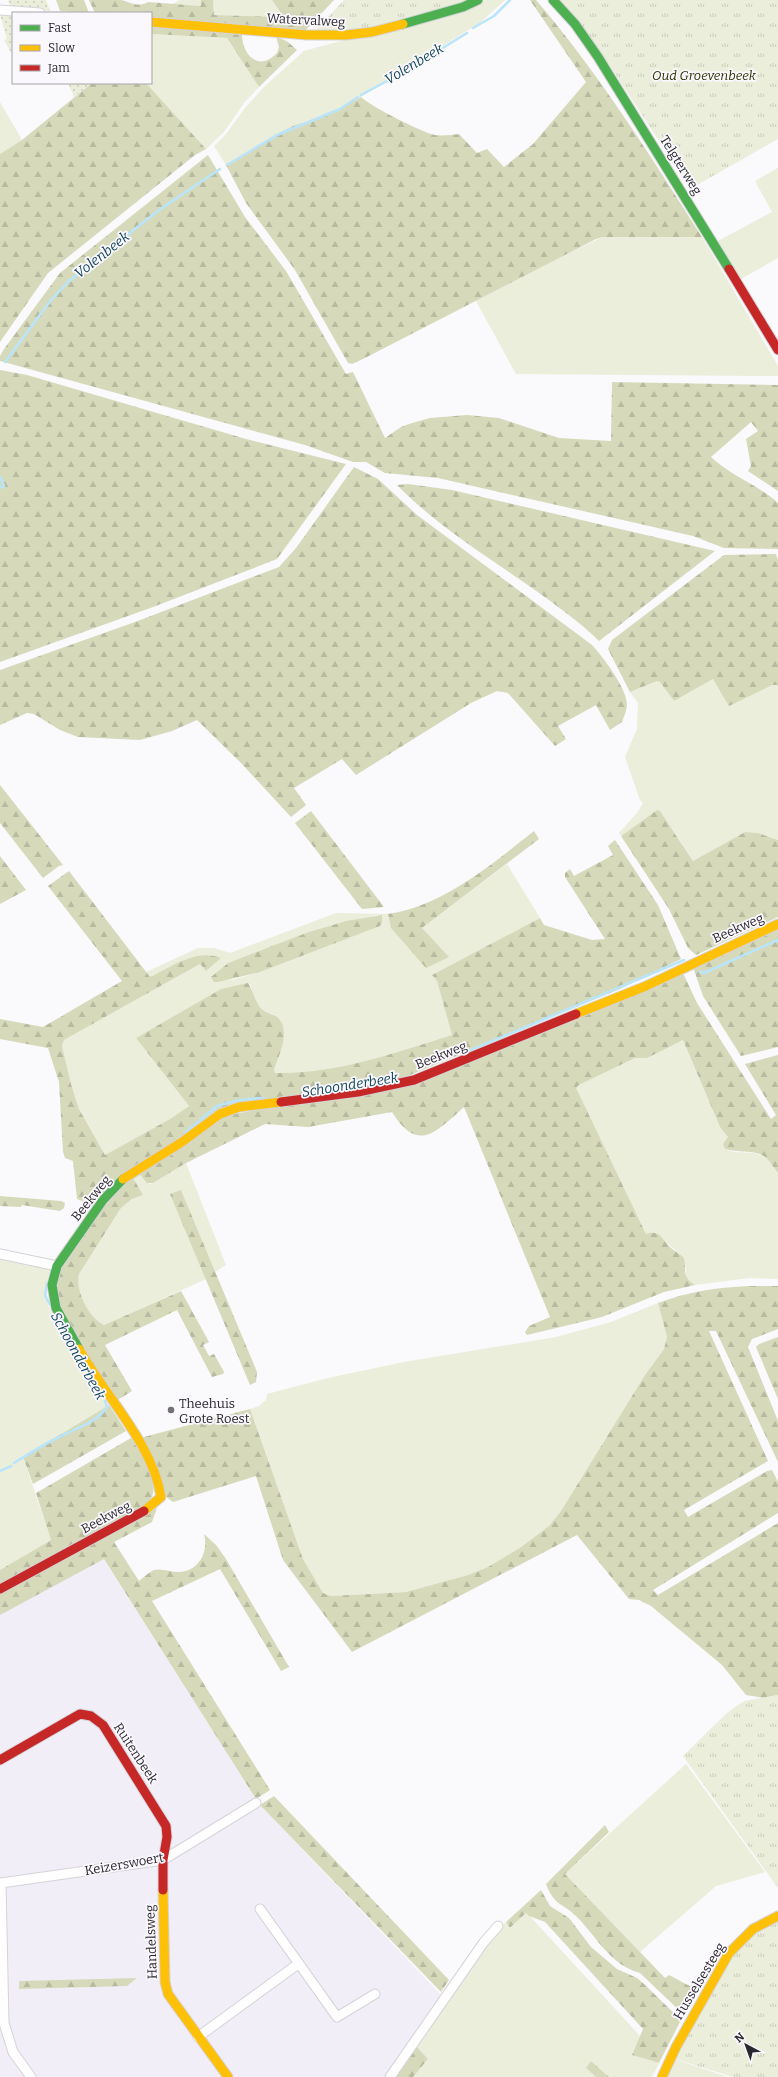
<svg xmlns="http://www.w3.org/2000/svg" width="778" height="2077" viewBox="0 0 778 2077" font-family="Bitter,serif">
<defs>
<pattern id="forest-firs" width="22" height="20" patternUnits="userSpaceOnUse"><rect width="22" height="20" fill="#d6daba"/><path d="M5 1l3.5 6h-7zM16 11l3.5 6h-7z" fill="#b8bba0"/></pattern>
<pattern id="park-tufts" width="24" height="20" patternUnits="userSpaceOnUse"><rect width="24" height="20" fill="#ebeeda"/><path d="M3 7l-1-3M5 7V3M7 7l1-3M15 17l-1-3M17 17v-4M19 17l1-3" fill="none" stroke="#caccbb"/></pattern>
<pattern id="garden-dots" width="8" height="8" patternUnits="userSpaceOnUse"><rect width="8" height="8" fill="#ebeeda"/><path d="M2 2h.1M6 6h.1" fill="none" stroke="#caccbb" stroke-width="1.8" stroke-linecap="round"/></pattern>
</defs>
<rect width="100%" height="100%" fill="#faf9fb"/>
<polygon fill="#f2eef8" points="92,1541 260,1805 442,1996 385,2077 0,2077 0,1589"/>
<g fill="#ebeeda" fill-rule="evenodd">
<polygon points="180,0 201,0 201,6 172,4"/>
<polygon points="213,0 272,0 285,17 214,15"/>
<polygon points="486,0 505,0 481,22 361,97 323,117 308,121 277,134 226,165 214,146 226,134 245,108 265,86 304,51 480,3"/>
<polygon points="151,34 227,38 259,87 244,103 224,132 206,149 146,83 151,83"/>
<polygon points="0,102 22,140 0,154"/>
<polygon points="778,168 778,258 741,279 718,241 772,212 755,181"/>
<polygon points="603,237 702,237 778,366 778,376 516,374 476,301 541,266"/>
<polygon points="713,679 778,685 778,840 758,833 745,832 693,861 676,834 657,810 621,836 619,833 637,813 643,803 640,800 625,757 637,729 638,703 630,692 657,681 660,682 674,701"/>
<path d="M507,864L540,918L432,975L437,981L452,1035C394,1053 337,1074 275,1073L274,1071L283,1040L284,1028L274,1015L263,1010L257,1003L250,984L221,990L136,1038L189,1106L170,1119L105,1155L79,1109L71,1084L62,1046L64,1040L200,964L206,971L220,958L162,971L150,977L146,972L198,948H214L230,953L336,913L388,914L390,925L422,928ZM378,915L382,922L379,926L260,972L232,980L211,977L228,963L332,925Z"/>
<path d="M683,1040L720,1127L728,1137L725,1149L734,1152L754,1153L765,1157L778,1173V1279L749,1278L695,1285C679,1273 689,1276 685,1264C678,1247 662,1240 646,1234L576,1091V1088L579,1085L635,1058H642Z"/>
<path d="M186,1163L226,1265L215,1272L181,1190L190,1239L206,1279L104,1325C89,1318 75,1291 79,1274L121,1208L132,1199L143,1195L132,1176L138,1172L150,1184L153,1183Z"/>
<polygon points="0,1259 50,1270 46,1285 48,1306 78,1360 109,1405 23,1457 51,1540 0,1570"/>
<polygon points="658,1303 667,1337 664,1349 645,1375 561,1511 549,1526 521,1547 488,1567 468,1575 406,1592 331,1596 323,1593 303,1559 250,1409 259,1406 266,1400 267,1394 328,1378 404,1362 556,1337 611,1322"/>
<polygon points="686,1764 765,1872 716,1886 640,1952 565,1874"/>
<polygon points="526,1912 641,2037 632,2055 659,2063 652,2077 609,2077 591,2061 587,2068 596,2077 413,2077 428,2059 415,2045 498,1929 506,1922 511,1928"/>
<polygon points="674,2059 728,2077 665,2077"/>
</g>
<g fill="url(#forest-firs)">
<polygon points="56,0 84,0 89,13 60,11"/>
<path d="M89,0C99,0 112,0 121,0C130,2 138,8 148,2L201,6V0H213L214,15L284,17L272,0H334L305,31L151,19V13H95Z"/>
<path d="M530,0H536C600,75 649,154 702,237H603L596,239L363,359L352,364L348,363L295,270L246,203L226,165L277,134L295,125L323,117L361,97C370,106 421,132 435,135C443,136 451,135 459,134L477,153L487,149L504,167L533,144L586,82Z"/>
<path d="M151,26L242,32C241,54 258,73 277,53L279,47L276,36L288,42L297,50L259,87L227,38L151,34Z"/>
<polygon points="92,83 146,83 206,149 195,155 48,273 0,342 0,154 22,140"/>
<path d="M208,155L245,217L286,271L346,374L353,372L385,438L401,427L412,423L430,418L467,415L499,418L559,438L611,441L612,382L778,385V491L748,471L751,466L746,439L758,431L751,422L711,457C731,476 757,484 778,503V549L724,548L693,536L438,478L385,473L366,462H353L305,445L0,361V356L4,349L60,273Z"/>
<polygon points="0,370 27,375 246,439 346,464 277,559 153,607 0,662"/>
<path d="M354,467L378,479L417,515L592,645C603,657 626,687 627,704C627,710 624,716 622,722L610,730L596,705L558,726L566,739L555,746L508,693L497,691L471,703L356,775L342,759L294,788L306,805L291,817L241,763L197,720L172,731L140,740L78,737L60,730L34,714L27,713L0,725V670L135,622L279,567L296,548Z"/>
<path d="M408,484L452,490L715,551L599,641C580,622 557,606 535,590C488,557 437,526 397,485Z"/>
<polygon points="776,554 778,560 778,685 772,685 729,706 713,679 674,701 660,682 657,681 630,692 608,649 612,640 724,555"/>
<polygon points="0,785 63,865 59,866 43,878 0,823"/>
<polygon points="657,810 660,811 693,861 745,832 758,833 778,840 778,917 696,955 688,948 669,909 621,836"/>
<polygon points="311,811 384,907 362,909 295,823"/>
<path d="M534,831L539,839L422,928L449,957L426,968L391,928L388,914C443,906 492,864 534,831Z"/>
<path d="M615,840L658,905L681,959L620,989L398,1080L239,1104L94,1206L77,1199L73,1161L65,1158L63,1152L59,1082L48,1048L0,1039V1019L43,1027L122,981L48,886L69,871L150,977C171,967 197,948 221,958L206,971L200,964L64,1040L62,1046L71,1084L79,1109L105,1155L170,1119L189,1106L136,1038L221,989L248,983C254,991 255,1004 263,1010C268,1014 275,1014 279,1019C291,1032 278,1057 274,1070L275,1073C337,1074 394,1053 452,1035L437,981L432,975L540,918L544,925L592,940L605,939L565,877V873L570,869L574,876L613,855L608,846Z"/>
<polygon points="0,856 26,890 0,904"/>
<polygon points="382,915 382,922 380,926 260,972 218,982 214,982 211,977 228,963 309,932 346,921"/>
<polygon points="778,927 778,1047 741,1056 703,996 693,967"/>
<path d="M682,971L697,1003L771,1119L776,1115L745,1064L778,1055V1173C774,1168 770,1162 766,1158C757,1149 737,1153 725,1149L723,1144L728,1137L720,1127L683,1040L647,1058H635L579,1085L576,1088L646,1234C662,1229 661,1240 671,1248C676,1252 680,1254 684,1258C687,1273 681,1275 695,1285L664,1292L602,1317L527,1335L525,1332L529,1326L550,1317L464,1107C436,1132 418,1154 392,1112L308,1127L265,1124L186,1163L153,1183H147L138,1172L221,1116L408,1085Z"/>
<path d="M132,1176L143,1195L132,1199L121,1208L79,1274C75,1291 89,1318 104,1325L181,1291L209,1342L203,1345L209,1356L214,1354L224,1372L223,1374L212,1377L177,1310L105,1345L132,1391L116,1401C102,1378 56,1314 55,1290C55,1256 110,1201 132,1176Z"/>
<polygon points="181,1190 257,1372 256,1382 250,1385 170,1194"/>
<polygon points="0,1196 61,1201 65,1203 64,1208 60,1211 22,1205 21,1207 0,1206"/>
<path d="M749,1286H778V1329L752,1339L748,1347L778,1421V1462L716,1331H709L768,1461L684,1510L688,1517L767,1471L772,1470L778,1482V1513L653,1590L658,1595L778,1523V1695L764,1698L746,1695L722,1665L651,1606L639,1600L629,1599L577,1535L352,1652L283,1560L256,1476L173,1502L165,1496L140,1438L250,1409L303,1559L323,1593L331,1596L406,1592L468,1575L488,1567L521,1547L549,1526L561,1511L645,1375L664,1349L667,1337L658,1303C690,1291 715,1288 749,1286Z"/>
<polygon points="778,1337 778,1399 756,1347 759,1344"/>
<polygon points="109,1405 126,1431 33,1484 23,1457"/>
<path d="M131,1438C142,1455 164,1484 148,1503L0,1584V1570L51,1540L36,1493Z"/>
<path d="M157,1508L152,1522L114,1542L139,1581C143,1578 149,1572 154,1570C161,1568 171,1572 179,1572C198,1571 209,1553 204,1534L216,1545L226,1559L289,1667L281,1671L220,1569L152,1601L270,1790L256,1799L104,1559L0,1615V1594Z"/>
<polygon points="274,1796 449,1980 441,1992 260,1805"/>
<path d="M605,1825L609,1832L565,1874L665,1978L669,1975L697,1990L683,2014L640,1973C610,1965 597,1937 577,1917C562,1902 555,1907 546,1884Z"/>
<polygon points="541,1890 550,1906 569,1918 591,1947 617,1969 637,1978 644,1984 681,2020 659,2063 632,2055 643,2029 545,1922 529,1916 526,1913 510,1928 506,1922"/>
<polygon points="137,1978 127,1986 19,1989 19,1981"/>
<polygon points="415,2045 428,2059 413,2077 395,2077"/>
<polygon points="591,2061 609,2077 596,2077 586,2068"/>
</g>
<g fill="url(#park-tufts)">
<polygon points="344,0 471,0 352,32 316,30"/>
<polygon points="559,0 778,0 778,139 690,189 611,67"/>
<polygon points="778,1695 778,1888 683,1756 728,1712 744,1701"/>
<polygon points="778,1918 778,2077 733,2077 675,2059 738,1946"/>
</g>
<g fill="url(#garden-dots)">
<polygon points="8,0 46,0 50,11 11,8"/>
<polygon points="0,15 13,16 13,56 4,40 7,39"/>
<polygon points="68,83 92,83 74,97"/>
</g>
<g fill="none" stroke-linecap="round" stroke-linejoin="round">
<g stroke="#b8e5fc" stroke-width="2.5">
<polyline points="473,28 494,16 510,0"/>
<polyline points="361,95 402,73 467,33"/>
<polyline points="227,165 277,135 340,109 358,97"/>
<polyline points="5,362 51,300 68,282 159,210 220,169"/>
<polyline points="0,477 4,486 0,488"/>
<polyline points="700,972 704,973 778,940"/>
<polyline points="464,1053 684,960"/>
<polyline points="329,1090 374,1083"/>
<polyline points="186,1132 217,1106 239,1100 263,1098"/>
<polyline points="47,1283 45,1295 50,1305"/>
<path d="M14,1463C30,1453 46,1443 63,1435C78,1428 98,1421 107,1407L105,1401"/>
<polyline points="0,1471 11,1466"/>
</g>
<defs>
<g id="street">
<polyline points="0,10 40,13"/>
<polyline points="0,1254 57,1266"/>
<polyline points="1,1883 163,1860 256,1803"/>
<polyline points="1,1883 4,2023 13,2052 31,2077"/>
<polyline points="260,1909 337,2017 375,1994"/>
<polyline points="198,2037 298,1964"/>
<polyline points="390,2077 484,1942 498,1926"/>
</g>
<g id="fast">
<polyline points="553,0 575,24 598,57 729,269"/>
<polyline points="403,24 463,7 478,0"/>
<polyline points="79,1349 56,1308 52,1285 57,1266 103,1200 123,1179"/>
</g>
<g id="slow">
<polyline points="151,22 307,35 346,35 372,32 403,24"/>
<polyline points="576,1014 646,986 778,924"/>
<polyline points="123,1179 182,1142 220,1114 239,1107 281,1102"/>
<path d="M79,1349C105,1396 153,1444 161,1497L144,1511"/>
<polyline points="163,1890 165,1982 168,1994 228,2077"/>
<polyline points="662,2077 676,2047 729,1953 753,1929 778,1916"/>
</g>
<g id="jam">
<polyline points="729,269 778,350"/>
<polyline points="281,1102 358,1092 414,1080 576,1014"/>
<polyline points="0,1589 144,1511"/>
<polyline points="0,1760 80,1714 91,1716 103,1725 166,1826 167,1837 163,1860 163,1890"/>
</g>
</defs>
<use href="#street" stroke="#d5d3d8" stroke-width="11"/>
<use href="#fast" stroke="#d5d3d8" stroke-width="11"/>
<use href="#slow" stroke="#d5d3d8" stroke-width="11"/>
<use href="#jam" stroke="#d5d3d8" stroke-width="11"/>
<use href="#street" stroke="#fefefe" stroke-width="9"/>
<use href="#fast" stroke="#4caf50" stroke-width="9"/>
<use href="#slow" stroke="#ffc107" stroke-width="9"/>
<use href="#jam" stroke="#c62828" stroke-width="9"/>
</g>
<circle fill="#737076" stroke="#faf8fc" stroke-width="1.5" cx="171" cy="1410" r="4"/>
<g text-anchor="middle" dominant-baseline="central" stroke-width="3.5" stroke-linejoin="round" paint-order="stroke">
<g font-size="13" fill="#2a272e" stroke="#faf8fc">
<text transform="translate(306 20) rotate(3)">Watervalweg</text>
<text transform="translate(681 165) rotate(58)">Telgterweg</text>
<text transform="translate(738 928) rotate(-24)">Beekweg</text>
<text transform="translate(441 1055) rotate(-22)">Beekweg</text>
<text transform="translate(91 1198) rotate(-51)">Beekweg</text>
<text transform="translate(106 1517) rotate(-28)">Beekweg</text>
<text transform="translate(136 1753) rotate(57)">Ruitenbeek</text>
<text transform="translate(124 1864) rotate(-10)">Keizerswoert</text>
<text transform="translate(151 1942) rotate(-92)">Handelsweg</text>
<text transform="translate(699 1981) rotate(-59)">Husselsesteeg</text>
</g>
<g font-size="13" font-style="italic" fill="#2e3203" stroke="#faf8fc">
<text x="704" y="75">Oud Groevenbeek</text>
</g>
<g font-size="13" fill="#2a272e" stroke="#faf8fc" text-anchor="start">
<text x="179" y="1403">Theehuis<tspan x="179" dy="15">Grote Roest</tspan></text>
</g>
<g font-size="14" font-style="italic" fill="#11465d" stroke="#faf8fc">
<text transform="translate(414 64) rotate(-31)">Volenbeek</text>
<text transform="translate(102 255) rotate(-38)">Volenbeek</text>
<text transform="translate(350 1085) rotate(-9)">Schoonderbeek</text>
<text transform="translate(78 1356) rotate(61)">Schoonderbeek</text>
</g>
</g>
<rect x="12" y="12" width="140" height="72" fill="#faf8fc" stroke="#a7a4aa"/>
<rect x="20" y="25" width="20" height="6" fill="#4caf50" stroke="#a7a4aa"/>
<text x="48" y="32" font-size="12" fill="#2a272e">Fast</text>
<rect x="20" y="45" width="20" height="6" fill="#ffc107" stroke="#a7a4aa"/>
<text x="48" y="52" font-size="12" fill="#2a272e">Slow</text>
<rect x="20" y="65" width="20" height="6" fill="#c62828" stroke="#a7a4aa"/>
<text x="48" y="72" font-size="12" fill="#2a272e">Jam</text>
<g transform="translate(746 2045) rotate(319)" stroke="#faf8fc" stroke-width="3" paint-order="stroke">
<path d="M0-3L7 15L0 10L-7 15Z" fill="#2a272e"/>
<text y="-6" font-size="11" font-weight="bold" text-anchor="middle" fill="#2a272e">N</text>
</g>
</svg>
